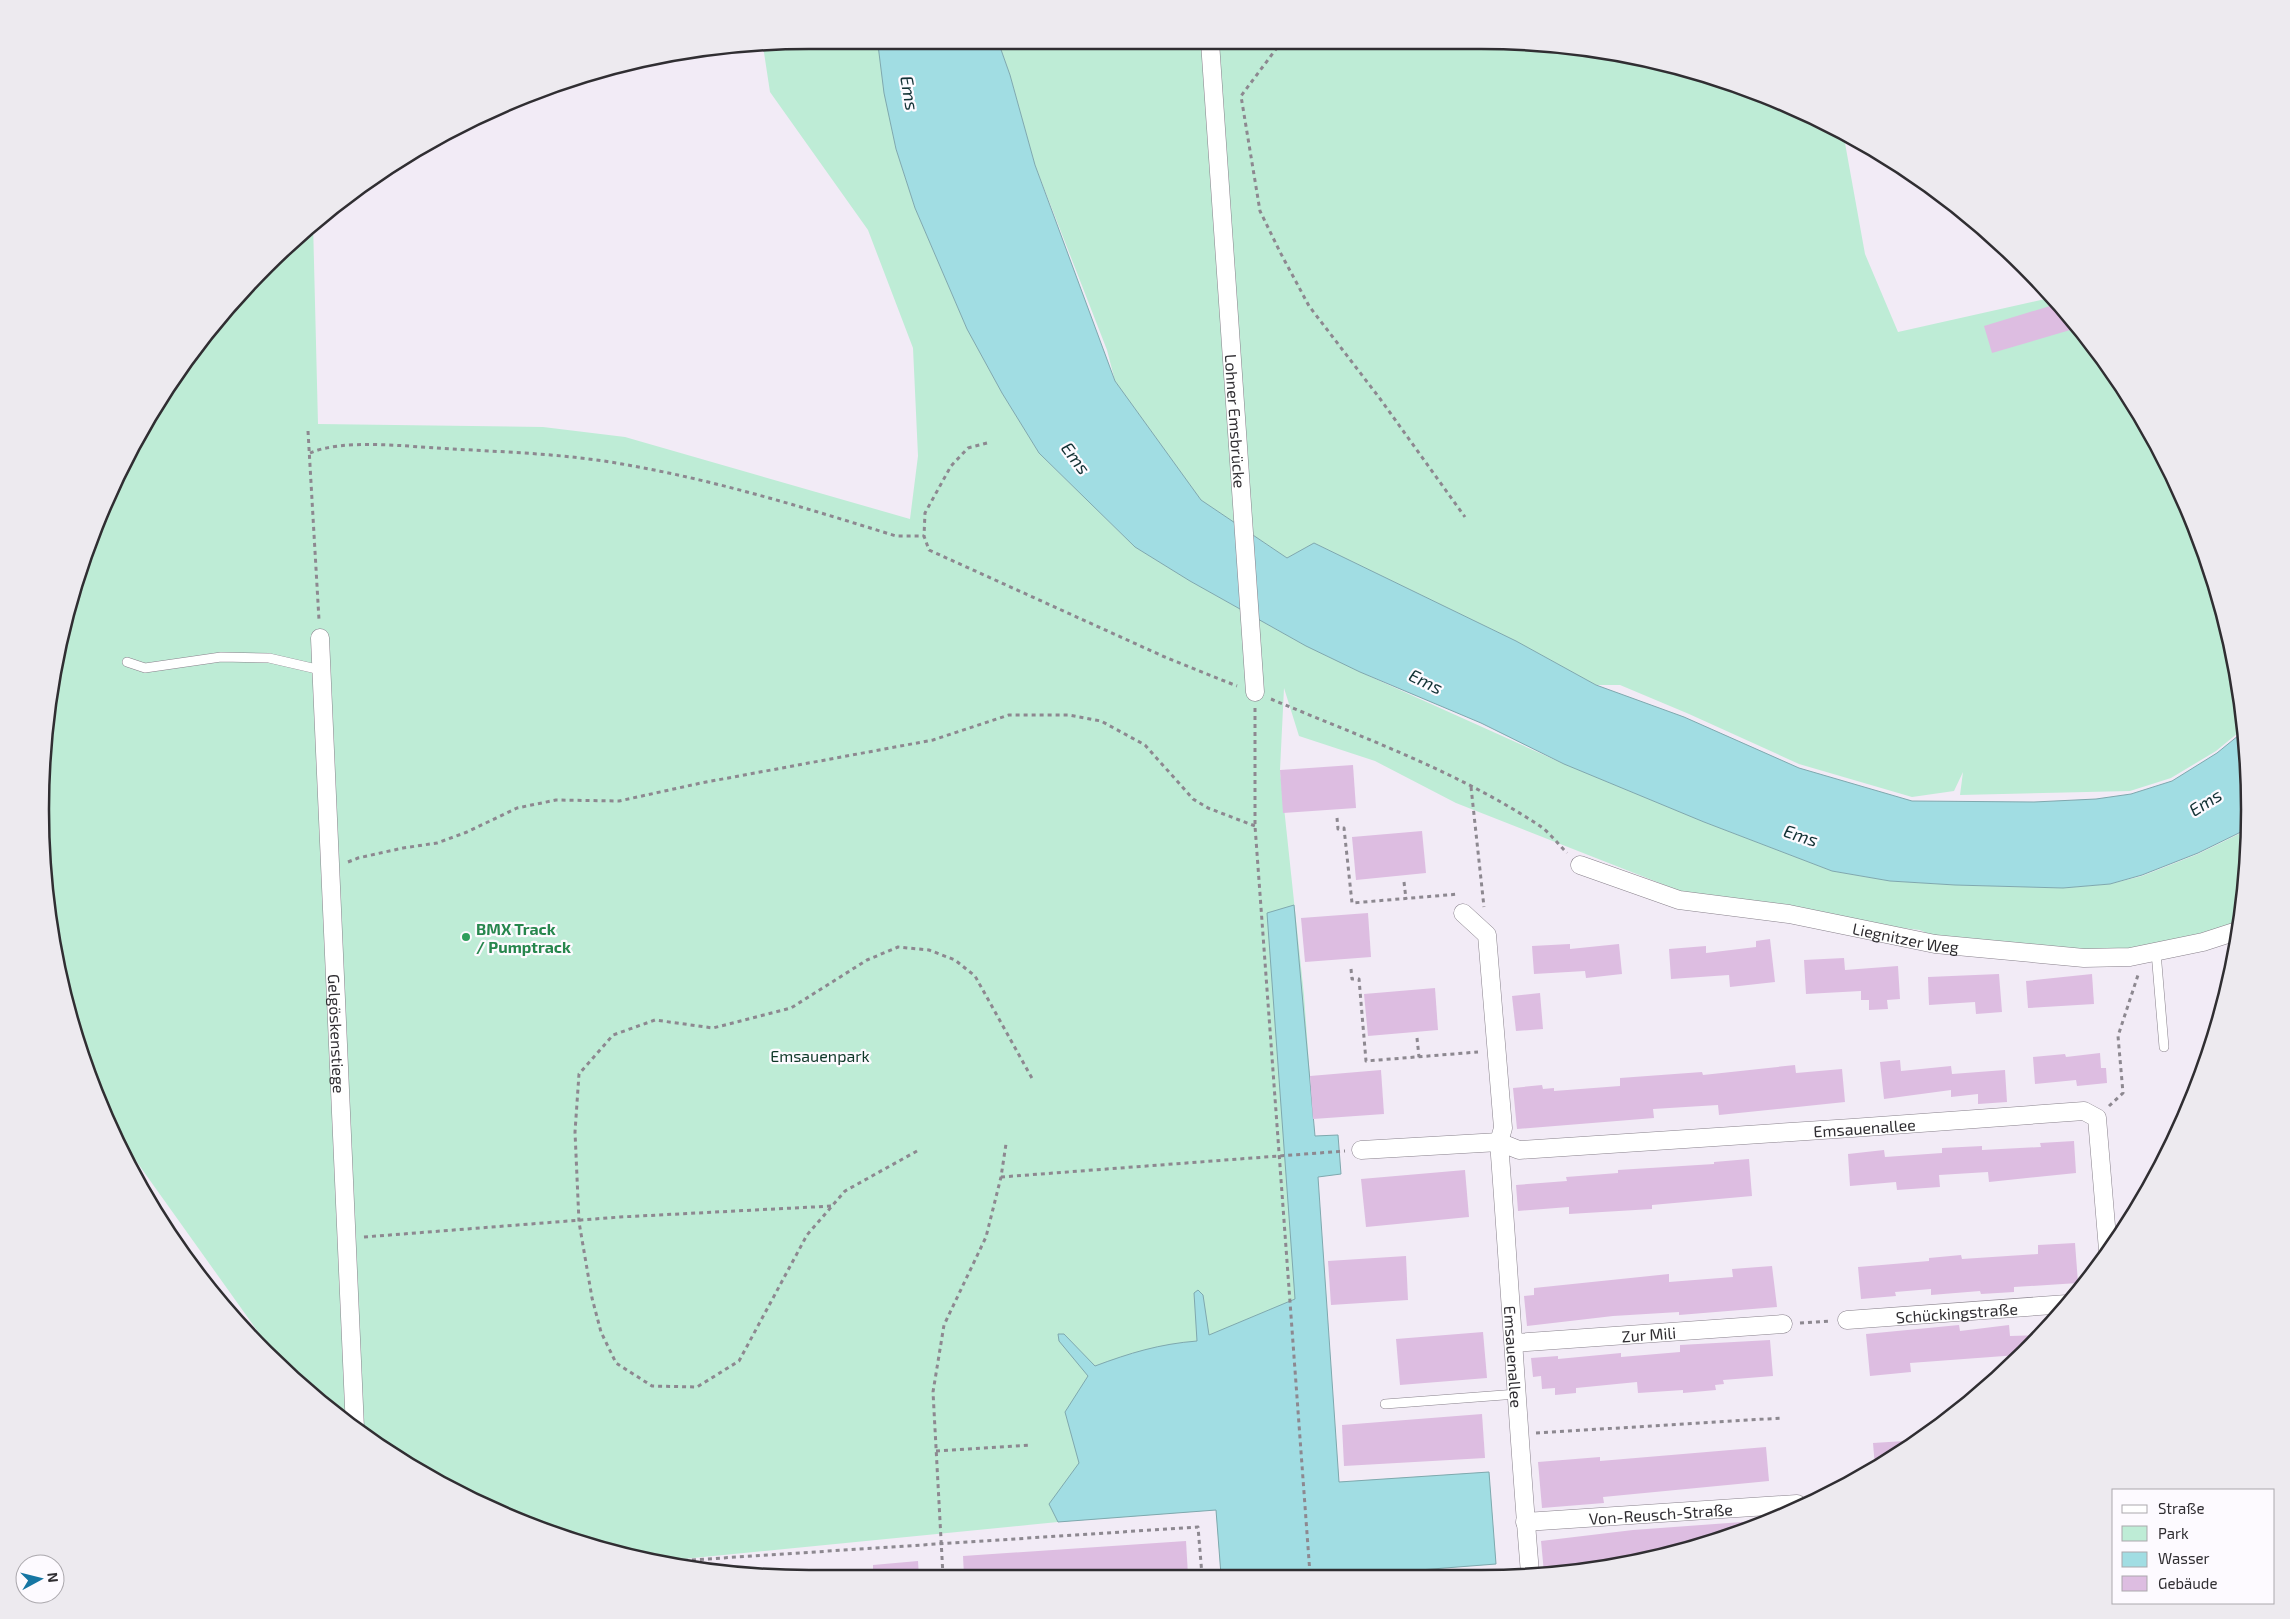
<svg xmlns="http://www.w3.org/2000/svg" width="2290" height="1619" viewBox="0 0 2290 1619" font-family="'Exo 2',sans-serif">
<rect width="100%" height="100%" fill="#f2ebf6"/>
<g fill="#beecd6">
<polygon points="1481,40 1631,55 1775,98 1843,132 1865,254 1898,332 2054,297 2147,425 2209,562 2243,709 2244,728 2216,751 2171,778 2130,791 1960,795 1963,772 1954,791 1912,797 1799,764 1689,714 1620,685 1596,685 1516,641 1314,543 1287,558 1201,500 1115,381 1107,350 1035,165 1010,75 999,44"/>
<polygon points="878,45 884,89 896,149 915,208 967,329 1002,393 1039,453 1135,547 1190,581 1306,646 1360,672 1564,764 1704,822 1832,871 1890,881 1955,885 2063,888 2110,884 2142,876 2198,854 2247,830 2248,860 2238,923 2201,936 2129,951 2084,951 1939,939 1920,930 1825,919 1690,895 1456,803 1375,761 1299,736 1284,688 1280,770 1304,995 1339,1482 1489,1472 1496,1564 1368,1574 1221,1575 1216,1510 1058,1522 663,1561 611,1553 469,1500 341,1420 281,1364 109,1123 66,1009 47,910 40,809 47,709 66,610 119,469 170,382 231,302 313,222 318,424 543,427 625,437 910,519 918,456 913,348 868,230 770,92 763,46"/>
</g>
<g fill="#a1dde3" stroke="#7fa8ae">
<polygon points="999,44 1010,75 1035,165 1115,381 1201,500 1287,558 1314,543 1516,641 1596,685 1684,717 1799,768 1912,801 2034,802 2096,799 2131,794 2172,781 2217,753 2244,731 2247,829 2198,853 2142,875 2110,884 2063,888 1955,885 1890,881 1832,871 1704,822 1564,764 1481,723 1360,672 1306,646 1190,581 1135,547 1039,453 1002,393 967,329 915,208 896,149 884,93 878,45"/>
<path d="M1294,905L1315,1136L1338,1135L1341,1174L1318,1177L1339,1482L1489,1472L1496,1564L1368,1574L1221,1575L1216,1510L1058,1522L1049,1504L1079,1463L1065,1412L1088,1376L1059,1341L1058,1334H1064L1095,1366C1130,1353 1159,1344 1197,1341L1194,1293L1198,1290L1203,1295L1209,1335L1295,1299L1267,913Z"/>
</g>
<g fill="#ddbde1">
<polygon points="2060,303 2077,328 1992,353 1984,326"/>
<polygon points="1353,765 1356,808 1283,813 1280,770"/>
<polygon points="1422,831 1426,873 1356,880 1352,837"/>
<polygon points="1368,913 1371,957 1305,962 1301,918"/>
<polygon points="1770,939 1775,982 1730,987 1729,975 1671,979 1669,949 1706,946 1706,953 1756,947 1756,941"/>
<polygon points="1570,944 1570,949 1619,944 1622,974 1586,978 1585,971 1534,974 1532,946"/>
<polygon points="1844,958 1845,970 1898,966 1900,999 1887,1000 1888,1009 1869,1010 1869,1000 1861,1000 1861,991 1806,994 1804,960"/>
<polygon points="1999,974 2002,1012 1976,1014 1975,1002 1929,1005 1928,977"/>
<polygon points="2092,974 2094,1004 2028,1008 2026,981"/>
<polygon points="1435,988 1438,1030 1368,1036 1364,994"/>
<polygon points="1540,993 1543,1029 1516,1031 1512,996"/>
<polygon points="2100,1053 2101,1068 2106,1068 2107,1083 2077,1086 2076,1080 2035,1084 2033,1057 2065,1054 2066,1057"/>
<polygon points="1900,1060 1901,1071 1951,1066 1952,1074 2005,1070 2007,1102 1978,1104 1978,1094 1951,1097 1951,1090 1884,1099 1880,1062"/>
<polygon points="1795,1065 1796,1073 1842,1069 1845,1102 1719,1115 1718,1105 1653,1109 1654,1118 1517,1129 1513,1088 1542,1085 1543,1089 1554,1088 1554,1091 1620,1086 1620,1078 1702,1072 1703,1075"/>
<polygon points="1381,1070 1384,1114 1313,1119 1310,1076"/>
<polygon points="2074,1141 2076,1173 1989,1182 1988,1172 1939,1175 1940,1187 1897,1190 1896,1182 1850,1186 1848,1154 1884,1150 1885,1157 1942,1153 1942,1148 1982,1146 1982,1150 2041,1147 2040,1143"/>
<polygon points="1749,1159 1752,1196 1652,1205 1652,1209 1569,1214 1569,1207 1518,1211 1516,1185 1567,1181 1566,1177 1618,1173 1618,1170 1714,1164 1714,1162"/>
<polygon points="1465,1170 1469,1217 1366,1227 1361,1179"/>
<polygon points="2075,1243 2078,1283 2014,1287 2014,1292 1981,1294 1980,1291 1931,1295 1931,1289 1895,1292 1896,1296 1861,1299 1858,1267 1929,1261 1929,1258 1961,1255 1962,1259 2038,1254 2038,1245"/>
<polygon points="1406,1256 1408,1300 1331,1305 1328,1261"/>
<polygon points="1772,1266 1777,1307 1679,1315 1679,1312 1613,1316 1527,1326 1524,1296 1534,1295 1534,1288 1669,1274 1669,1282 1733,1277 1732,1269"/>
<polygon points="1959,1325 1960,1331 2009,1325 2010,1336 2038,1335 2018,1355 1910,1363 1911,1372 1870,1376 1866,1334"/>
<polygon points="1483,1332 1487,1378 1400,1385 1396,1339"/>
<polygon points="1770,1340 1773,1376 1723,1380 1724,1384 1715,1385 1716,1390 1683,1393 1683,1390 1638,1393 1637,1382 1576,1388 1576,1393 1555,1395 1555,1388 1542,1389 1541,1376 1533,1377 1531,1358 1558,1356 1558,1359 1621,1353 1621,1357 1680,1352 1680,1345"/>
<polygon points="1482,1414 1485,1458 1344,1466 1342,1425"/>
<polygon points="1920,1440 1908,1449 1875,1467 1873,1443"/>
<polygon points="1766,1447 1769,1481 1603,1497 1604,1503 1542,1508 1538,1462 1600,1457 1600,1461"/>
<polygon points="1756,1521 1757,1526 1680,1553 1581,1572 1544,1573 1541,1541 1633,1530"/>
<polygon points="1186,1541 1188,1575 964,1576 963,1556"/>
<polygon points="918,1561 919,1576 873,1577 873,1565"/>
</g>
<g fill="none" stroke-linecap="round" stroke-linejoin="round">
<defs>
<g id="lane">
<polyline points="127,662 145,668 221,657 269,658 321,670"/>
<polyline points="2156,952 2164,1047"/>
<polyline points="1385,1404 1517,1394"/>
<polyline points="664,1561 664,1562"/>
</g>
<g id="street">
<path id="s1" d="M1210,42L1255,692"/>
<path id="s2" d="M320,638L355,1429"/>
<path id="s3" d="M1580,865L1679,900L1789,914L1935,944L2084,958L2130,957L2203,942L2237,931"/>
<path id="s4" d="M1463,913L1487,935L1503,1128L1499,1142C1510,1285 1518,1429 1530,1573"/>
<path id="s5" d="M1361,1150L1499,1142L1519,1150L1852,1128L2084,1111L2097,1118L2108,1250"/>
<path id="s6" d="M1847,1320L2067,1304"/>
<path id="s7" d="M1514,1343L1783,1324"/>
<path id="s8" d="M1525,1522L1797,1504"/>
</g>
</defs>
<use href="#lane" stroke="#88818b" stroke-width="10"/>
<use href="#street" stroke="#88818b" stroke-width="19"/>
<g stroke="#8d8890" stroke-width="3" stroke-dasharray="4 4" stroke-linecap="butt">
<polyline points="1300,42 1279,45 1241,96 1260,211 1280,252 1309,306 1381,400 1465,517"/>
<polyline points="308,431 319,620"/>
<polyline points="987,443 968,448 951,466 925,513 924,536 929,550 1167,658 1237,686"/>
<path d="M310,453C342,439 402,446 437,448C498,452 561,453 622,464C715,480 806,508 896,536H924"/>
<path d="M1271,699C1361,737 1457,771 1540,826C1550,833 1558,844 1567,853"/>
<polyline points="1255,708 1255,826 1310,1574"/>
<polyline points="1471,787 1484,907"/>
<polyline points="1337,818 1338,829 1344,828 1352,903 1459,894"/>
<polyline points="348,862 358,858 403,848 437,843 467,832 517,808 556,800 619,801 701,783 933,740 1009,715 1069,715 1101,721 1145,745 1193,799 1208,808 1255,826"/>
<polyline points="1404,882 1406,899"/>
<polyline points="1351,969 1352,979 1359,979 1366,1061 1478,1052"/>
<polyline points="1417,1038 1419,1057"/>
<polyline points="2109,1106 2123,1093 2118,1036 2139,972"/>
<polyline points="917,1151 845,1191 807,1235 739,1361 697,1387 652,1386 616,1363 601,1332 592,1298 579,1222 575,1132 579,1074 613,1035 655,1020 713,1028 791,1008 867,960 898,947 929,950 955,960 975,976 1033,1080"/>
<polyline points="1001,1177 1345,1151"/>
<polyline points="364,1237 620,1217 832,1206"/>
<polyline points="1800,1323 1831,1321"/>
<polyline points="1536,1433 1782,1418"/>
<polyline points="936,1451 1031,1445"/>
<polyline points="676,1561 1198,1527 1202,1575"/>
<polyline points="943,1576 933,1392 944,1325 986,1237 1001,1177 1006,1144"/>
</g>
<use href="#lane" stroke="#fff" stroke-width="9"/>
<use href="#street" stroke="#fff" stroke-width="18"/>
</g>
<circle fill="#2e9e5b" stroke="#fdfaff" stroke-width="2" cx="466" cy="937" r="5"/>
<g text-anchor="middle" dominant-baseline="central" stroke-width="4.5" stroke-linejoin="round" paint-order="stroke">
<g font-size="16" fill="#302e32" stroke="#fdfaff">
<text stroke="none"><textPath href="#s1" startOffset="380">Lohner Emsbrücke</textPath></text>
<text stroke="none"><textPath href="#s3" startOffset="335">Liegnitzer Weg</textPath></text>
<text stroke="none"><textPath href="#s2" startOffset="396">Gelgöskenstiege</textPath></text>
<text stroke="none"><textPath href="#s5" startOffset="506">Emsauenallee</textPath></text>
<text stroke="none"><textPath href="#s6" startOffset="110">Schückingstraße</textPath></text>
<text stroke="none"><textPath href="#s7" startOffset="135">Zur Mili</textPath></text>
<text stroke="none"><textPath href="#s4" startOffset="456">Emsauenallee</textPath></text>
<text stroke="none"><textPath href="#s8" startOffset="136">Von-Reusch-Straße</textPath></text>
</g>
<g font-size="16" font-weight="bold" fill="#27864d" stroke="#fdfaff" text-anchor="start">
<text x="476" y="928">BMX Track<tspan x="476" dy="18">/ Pumptrack</tspan></text>
</g>
<g font-size="16" fill="#0e3727" stroke="#fdfaff">
<text x="820" y="1055">Emsauenpark</text>
</g>
<g font-size="18" font-style="italic" fill="#123134" stroke="#fdfaff">
<text transform="translate(910 93) rotate(80)">Ems</text>
<text transform="translate(1076 458) rotate(53)">Ems</text>
<text transform="translate(1426 681) rotate(26)">Ems</text>
<text transform="translate(2205 802) rotate(-32)">Ems</text>
<text transform="translate(1801 835) rotate(18)">Ems</text>
</g>
</g>
<path d="M0 0H2290V1619H0ZM809 49H1481A760 760 0 0 1 2241 809V810A760 760 0 0 1 1481 1570H809A760 760 0 0 1 49 810V809A760 760 0 0 1 809 49Z" fill="#edeaef" fill-rule="evenodd"/>
<path fill="none" stroke="#302e32" stroke-width="2.5" d="M809 49H1481A760 760 0 0 1 2241 809V810A760 760 0 0 1 1481 1570H809A760 760 0 0 1 49 810V809A760 760 0 0 1 809 49Z"/>
<rect x="2112" y="1489" width="162" height="115" fill="#fdfaff" stroke="#aba8ad"/>
<rect x="2122" y="1505" width="25" height="8" fill="#ffffff" stroke="#aba8ad"/>
<text x="2158" y="1514" font-size="15" fill="#302e32">Straße</text>
<rect x="2122" y="1526" width="25" height="15" fill="#beecd6" stroke="#aba8ad"/>
<text x="2158" y="1539" font-size="15" fill="#302e32">Park</text>
<rect x="2122" y="1552" width="25" height="15" fill="#a1dde3" stroke="#aba8ad"/>
<text x="2158" y="1564" font-size="15" fill="#302e32">Wasser</text>
<rect x="2122" y="1576" width="25" height="15" fill="#ddbde1" stroke="#aba8ad"/>
<text x="2158" y="1589" font-size="15" fill="#302e32">Gebäude</text>
<g transform="translate(40 1579) rotate(83)"><circle r="24" fill="#fdfaff" stroke="#aba8ad"/>
<path d="M0-4L9 19L0 12L-9 19Z" fill="#1676a3"/>
<text y="-8" font-size="14" font-weight="bold" text-anchor="middle" fill="#302e32">N</text>
</g>
</svg>
